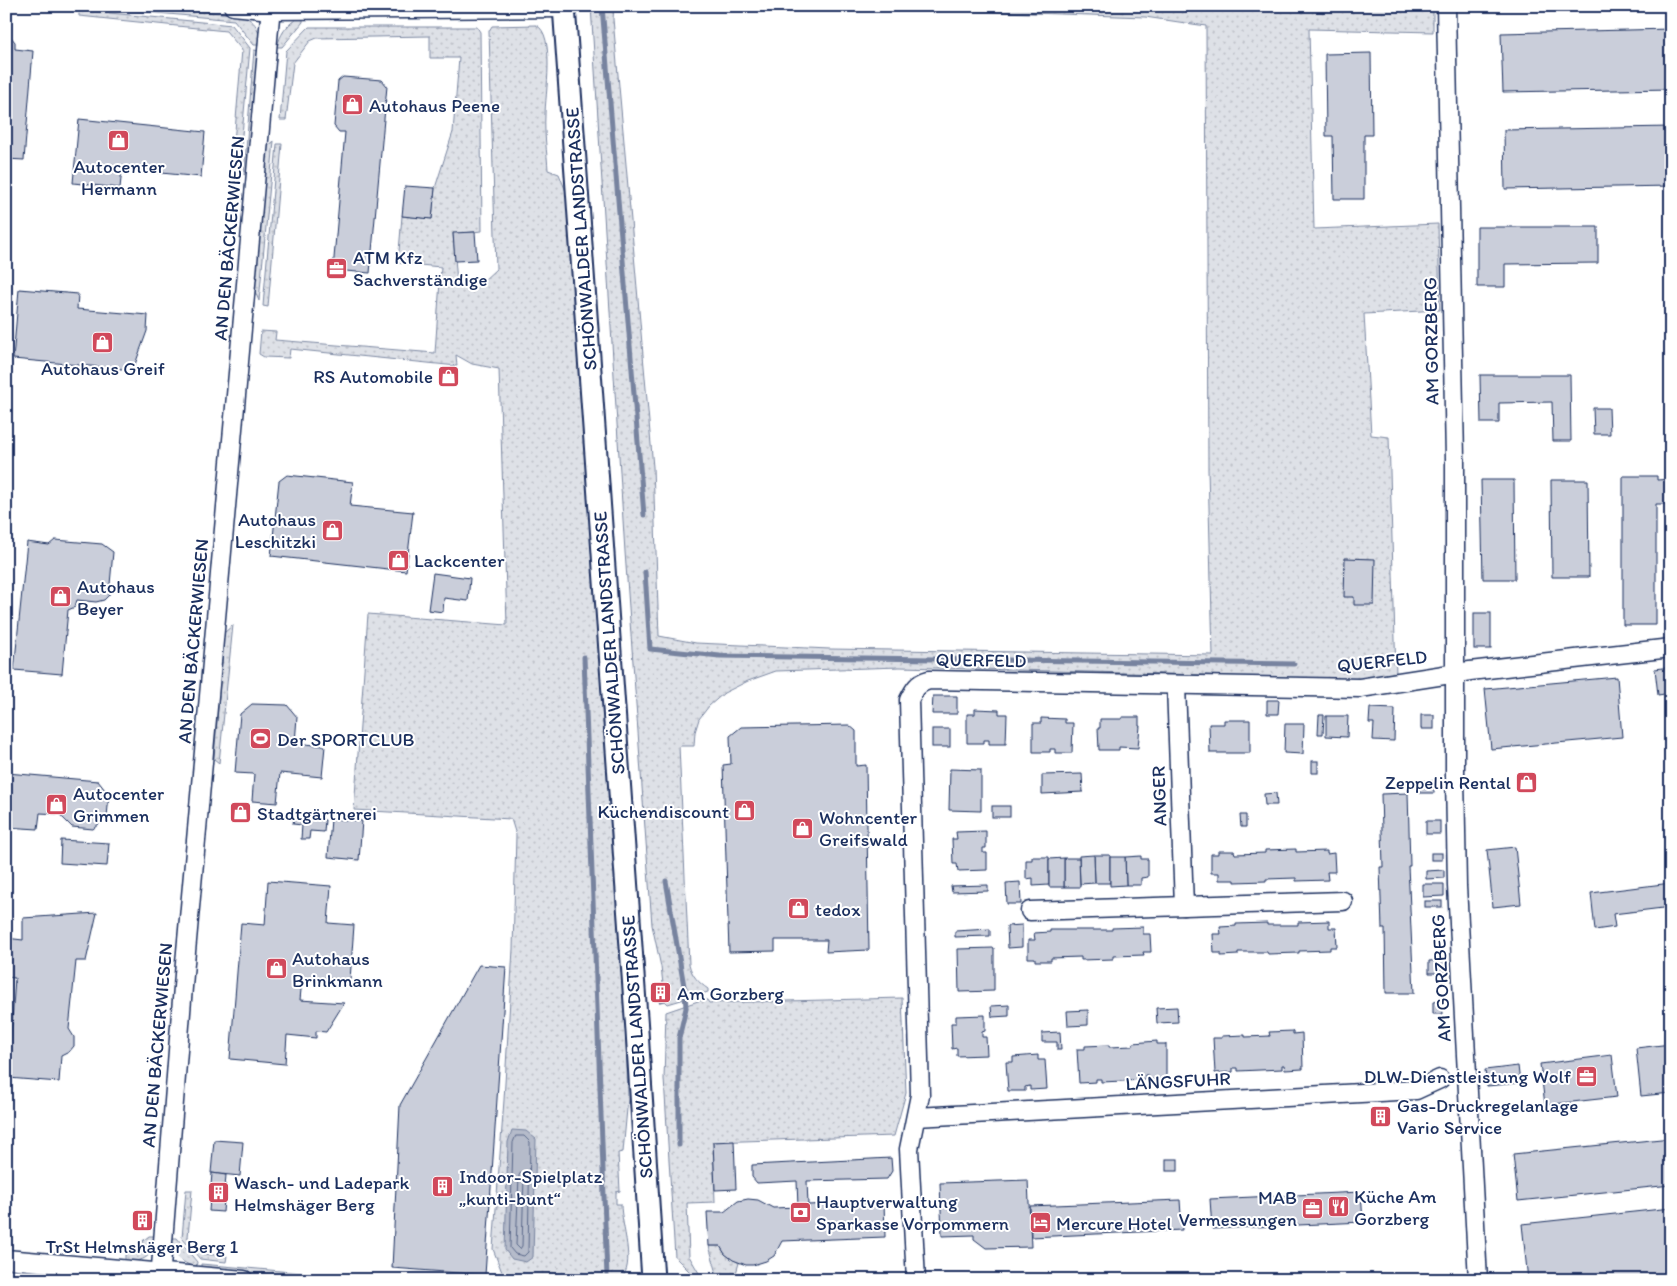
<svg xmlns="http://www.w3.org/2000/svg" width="1677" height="1286" viewBox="0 0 1677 1286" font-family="Itim,sans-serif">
<defs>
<pattern id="grass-dots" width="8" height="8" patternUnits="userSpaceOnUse" patternTransform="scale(1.25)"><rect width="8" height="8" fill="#dee1e7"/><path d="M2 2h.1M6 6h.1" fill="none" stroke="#bec1c9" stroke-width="1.8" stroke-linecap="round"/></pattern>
</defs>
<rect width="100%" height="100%" fill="#fff"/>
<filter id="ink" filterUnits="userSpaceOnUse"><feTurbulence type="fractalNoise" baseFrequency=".02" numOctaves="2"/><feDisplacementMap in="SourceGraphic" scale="10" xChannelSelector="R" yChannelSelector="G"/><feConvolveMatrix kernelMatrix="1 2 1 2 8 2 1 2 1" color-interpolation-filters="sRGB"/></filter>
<g filter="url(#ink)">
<g fill="url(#grass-dots)" stroke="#7c88a2">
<path d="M80,6H147L241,15C256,21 260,29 259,45H254L234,20Z"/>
<path d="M591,6H614L613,19L653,467L659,636L696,643L830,649L1213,655L1208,470L1206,26L1145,17L833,6H1433V32L1309,29L1314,229L1438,224L1440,310L1364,314L1371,435L1389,437L1396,674L1358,682L1205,675L900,667L776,671L748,681L724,693L709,706L699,719L695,732L694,746H679L689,964C692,976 698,982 708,989V992L668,1004L665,1001L661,967L652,925L625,552Z"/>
<polygon points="79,10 232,25 250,48 238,178 231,177 242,50 226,31 79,16"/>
<path d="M297,19H303V22L282,47H277C280,35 286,25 297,19Z"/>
<path d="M536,25C556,34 545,96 545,115C544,134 547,152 548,170L559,174L567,194L574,305L581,352L624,979L628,1098L623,1152L618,1153L620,1191L616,1192V1204H621C621,1226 637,1265 620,1280H505L493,1249L504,1100L513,949L516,835L511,819L354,810L368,614L507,625L499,369L472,364L456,355L457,366L290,349L289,358L264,357L259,354L261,331L276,332L275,340L435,353L441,267L398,263L402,216L432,219L435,188L453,132L459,58H430V36L317,38L310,41L293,63L286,120H280L286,51L309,27H477L480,32L482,231L453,234L457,282L463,288L483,281L496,269L489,31L492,26Z"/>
<polygon points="254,50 259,51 249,171 244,175"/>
<polygon points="274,141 259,301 254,289 267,147"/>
<polygon points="277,144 282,144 268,307 263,306"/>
<polygon points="233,625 219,763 214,759 224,633"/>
<polygon points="902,998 906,1093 894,1136 713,1142 715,1202 687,1203 689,1256 703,1280 698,1280 675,1257 664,1079 666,1012 701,1000 707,1000 709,1003"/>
<polygon points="186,1190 192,1190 188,1237 202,1254 227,1256 226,1262 200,1259 182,1238"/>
<path d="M149,1236H155C153,1257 145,1262 125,1261V1255Z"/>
<path d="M172,1238H177L197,1262L196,1268C180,1261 173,1257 172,1238Z"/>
<polygon points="709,1246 720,1246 725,1254 739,1263 734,1280 719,1280"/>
<polygon points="201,1264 303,1273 295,1276 201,1268"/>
</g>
<polygon fill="#b5bbca" stroke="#77839f" points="512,1130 526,1131 536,1139 533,1257 526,1262 512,1259 505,1250 508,1142"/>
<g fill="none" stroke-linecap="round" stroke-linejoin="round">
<g stroke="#596789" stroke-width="1">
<polygon points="516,1136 524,1136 530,1142 528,1252 524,1256 515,1254 510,1248 513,1143"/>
<polygon points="521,1173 524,1176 522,1246 520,1249 516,1245 519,1176"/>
</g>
<g stroke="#77839f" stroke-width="5">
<polyline points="602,6 644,515"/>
<polyline points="645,572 650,649 720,656 1294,664"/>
<polyline points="584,657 607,1277"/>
<polyline points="666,881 685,992 686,1008 679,1038 679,1145"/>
</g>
</g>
<g fill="#caceda" stroke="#1b2f5e">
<polygon points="1671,29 1671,89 1503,92 1501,33"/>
<polygon points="6,36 11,37 15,42 15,49 33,51 24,160 6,159"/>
<polygon points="1371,53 1372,135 1364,135 1364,199 1334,199 1333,136 1326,136 1325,54"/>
<polygon points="343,77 382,80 387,86 370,273 333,270 345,132 339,132 334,126 338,81"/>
<polygon points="79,119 205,132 201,177 122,169 120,188 73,183"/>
<polygon points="1671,127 1671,186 1505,189 1504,130"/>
<polygon points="405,186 435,188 432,219 402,216"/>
<polygon points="1477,227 1598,227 1598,263 1505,264 1505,287 1477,287"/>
<polygon points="475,232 477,260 455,261 453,233"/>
<polygon points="19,289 78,294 77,309 148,315 147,331 133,370 13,359"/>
<polygon points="1480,375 1570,375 1571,441 1553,441 1552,402 1499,403 1499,423 1481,423"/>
<polygon points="1593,408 1609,408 1610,434 1594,434"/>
<polygon points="287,475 353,482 350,506 413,512 406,571 271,556 279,481"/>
<polygon points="1623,476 1657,476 1657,480 1671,479 1671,504 1656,504 1656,625 1623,625"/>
<polygon points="1481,480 1514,480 1515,579 1483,579"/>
<polygon points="1551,480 1588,480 1589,577 1552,577"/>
<polygon points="55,540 102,544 113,552 109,595 104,600 96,602 77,600 75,607 68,610 62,674 14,670 27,542 49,545"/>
<polygon points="1345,558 1375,559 1374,605 1354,605 1354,597 1344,597"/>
<polygon points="433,573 470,578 468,601 444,598 443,612 428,610"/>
<rect x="1474" y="613" width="17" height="36"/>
<polygon points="1671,667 1671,693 1658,695 1655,669"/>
<polygon points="1617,677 1622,737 1491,749 1485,689"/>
<polygon points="933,696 957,696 957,714 932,714"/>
<polygon points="1267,700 1279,700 1278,714 1267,714"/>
<polygon points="252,704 287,705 297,717 295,743 325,746 322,777 280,773 277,803 252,801 254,774 235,773 240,714"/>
<polygon points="1370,708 1395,709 1394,741 1373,740 1374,723 1369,723"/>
<polygon points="975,709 999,710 999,714 1007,714 1006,744 989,744 989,740 984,740 984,743 967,743 967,714 975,714"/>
<polygon points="1319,715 1324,715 1323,734 1318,734"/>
<rect x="1421" y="715" width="13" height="14"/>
<polygon points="1326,716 1348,716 1347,737 1326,736"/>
<polygon points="1122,717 1139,717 1139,726 1140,726 1138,748 1119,747 1119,750 1099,750 1098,728 1100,728 1100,719 1122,719"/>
<polygon points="1041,718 1065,719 1065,723 1073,723 1072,753 1055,753 1055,749 1050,749 1050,752 1033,752 1033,723 1041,723"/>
<polygon points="1224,720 1250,720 1250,753 1210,753 1209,724 1224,724"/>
<polygon points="1285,724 1304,724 1303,754 1284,753"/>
<polygon points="849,725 856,731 856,766 866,765 869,950 826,952 827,940 775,940 775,951 729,952 723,765 731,764 730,736 741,727"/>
<rect x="932" y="729" width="18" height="18"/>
<rect x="1312" y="761" width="6" height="12"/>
<polygon points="950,769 981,770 981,811 949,810"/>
<polygon points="7,773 98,781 109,795 107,817 93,829 72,827 59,814 40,813 38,829 6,827"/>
<polygon points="1082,774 1083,792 1042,794 1042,775"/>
<rect x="1419" y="781" width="15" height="12"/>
<polygon points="1276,793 1277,805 1265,805 1264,794"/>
<polygon points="1408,793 1410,866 1408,866 1414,993 1386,993 1385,929 1382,929 1380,867 1383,867 1381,794"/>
<rect x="992" y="806" width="18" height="11"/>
<polygon points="1240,815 1246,815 1246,827 1241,827"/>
<polygon points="294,817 325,820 324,832 310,831 309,839 301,839 302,825 293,824"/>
<polygon points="331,819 362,821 359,860 328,857"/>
<rect x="1426" y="821" width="14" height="13"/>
<polygon points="986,831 986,848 983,848 983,853 987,853 987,870 958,871 957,864 953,864 952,839 957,839 956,832"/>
<polygon points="61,840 109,843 107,866 60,863"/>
<polygon points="1515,847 1521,904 1493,907 1487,850"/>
<polygon points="1296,849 1296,852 1327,851 1327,854 1334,853 1335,872 1327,872 1328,880 1296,881 1296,878 1266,879 1266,881 1235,882 1235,880 1219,880 1219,873 1211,873 1211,854 1218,854 1218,851 1234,851 1235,854 1265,853 1265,850"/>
<rect x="1431" y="853" width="11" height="7"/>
<polygon points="1094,855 1110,855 1110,883 1095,883"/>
<polygon points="1094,855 1095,883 1080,884 1079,856"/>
<polygon points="1141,856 1141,859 1148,859 1148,877 1141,878 1141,885 1126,885 1125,857"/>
<polygon points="1032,857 1049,857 1049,885 1033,886 1033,878 1026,879 1026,860 1032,860"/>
<polygon points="1110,857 1125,857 1126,885 1110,886"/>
<polygon points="1064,858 1079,858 1080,887 1064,887"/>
<polygon points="1064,858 1064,887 1049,887 1049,859"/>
<polygon points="1444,870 1444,878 1426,879 1426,871"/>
<polygon points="268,881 331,886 328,923 354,925 350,980 313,977 313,980 302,979 300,1000 344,1003 326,1032 316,1031 316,1038 287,1035 285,1064 230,1059 241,923 265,925"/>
<polygon points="1020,882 1021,904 1007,904 1006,883"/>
<polygon points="1671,883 1671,907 1613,914 1615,927 1595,930 1591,893"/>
<polygon points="1423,884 1444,884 1444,896 1423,897"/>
<polygon points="988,885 988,891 952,892 951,886"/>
<rect x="1425" y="901" width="17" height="6"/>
<polygon points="97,913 86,961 76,961 69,1029 74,1037 74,1046 69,1052 61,1056 59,1082 8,1078 15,978 6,977 6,938 23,940 23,918"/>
<polygon points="1329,921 1329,928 1336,928 1337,947 1330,947 1330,950 1299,951 1299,953 1268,954 1267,952 1238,952 1238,955 1221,956 1221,953 1214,953 1213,934 1221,934 1220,927 1236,926 1236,924 1267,923 1267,925 1298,925 1298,922"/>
<polygon points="1022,925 1022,947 1008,948 1007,926"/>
<polygon points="1143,927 1143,934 1150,934 1151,952 1143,952 1144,955 1113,956 1113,959 1081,960 1081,957 1051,958 1051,961 1035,961 1035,958 1028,958 1028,940 1035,940 1034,933 1050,932 1050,930 1112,930 1112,928"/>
<polygon points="990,929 990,936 955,937 955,931"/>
<polygon points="994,948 994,991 959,992 958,949"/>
<polygon points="1446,960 1447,973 1429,973 1429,961"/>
<polygon points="479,965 506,967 485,1275 392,1268 400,1105"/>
<polygon points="658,985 663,985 665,1001 659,1002"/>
<polygon points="1442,1001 1443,1014 1433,1014 1433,1002"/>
<polygon points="1009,1005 1009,1016 992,1017 991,1006"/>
<polygon points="1177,1007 1178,1022 1157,1023 1156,1008"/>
<polygon points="1088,1010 1088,1025 1068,1026 1067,1011"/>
<polygon points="985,1015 985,1031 982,1032 982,1037 986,1037 987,1055 957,1056 957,1048 952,1049 951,1023 956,1023 956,1016"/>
<polygon points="1293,1031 1293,1034 1302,1033 1303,1069 1285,1070 1284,1065 1282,1065 1282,1069 1238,1071 1238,1068 1233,1068 1233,1072 1215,1073 1213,1038 1222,1038 1222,1036 1245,1035 1245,1037 1270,1036 1269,1032"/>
<polygon points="1060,1032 1061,1050 1057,1050 1057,1042 1042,1042 1042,1033"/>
<polygon points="1157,1041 1157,1044 1166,1044 1166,1079 1148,1080 1148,1075 1145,1075 1145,1080 1101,1082 1101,1079 1096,1079 1096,1082 1079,1083 1077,1049 1085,1049 1085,1046 1109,1045 1109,1047 1133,1046 1133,1043"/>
<polygon points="1671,1044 1671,1093 1641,1096 1636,1048"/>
<polygon points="1038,1055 1038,1060 1045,1060 1047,1089 1030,1090 1030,1086 1025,1087 1025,1091 1008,1091 1006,1062 1013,1062 1013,1057"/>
<polygon points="1612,1055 1617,1097 1545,1105 1540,1064"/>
<polygon points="1518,1066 1520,1083 1487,1086 1485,1070"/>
<polygon points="1671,1138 1671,1185 1518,1201 1513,1154"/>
<polygon points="214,1140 243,1142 240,1176 211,1173"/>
<polygon points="734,1141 736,1189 715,1190 713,1142"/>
<polygon points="891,1158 892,1171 887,1179 807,1181 808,1205 884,1202 885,1237 782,1241 774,1256 766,1261 753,1265 746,1265 733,1260 725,1254 720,1246 709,1246 707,1212 724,1212 738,1201 748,1199 758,1200 773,1208 798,1207 797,1181 757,1183 752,1177 752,1165"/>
<rect x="1166" y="1159" width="12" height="12"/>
<polygon points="212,1173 226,1175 223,1212 209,1211"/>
<polygon points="1028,1180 1031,1247 986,1248 974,1239 974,1235 942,1236 940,1183"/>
<polygon points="1361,1192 1363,1222 1212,1229 1210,1199"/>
<polygon points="1180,1200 1182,1230 1031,1237 1030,1206"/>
<polygon points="1671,1208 1671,1280 1528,1280 1522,1224"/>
</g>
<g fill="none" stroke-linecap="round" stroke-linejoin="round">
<defs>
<g id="minor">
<polyline points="233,6 271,10 565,8"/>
<polyline points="1446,6 1455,459 1455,776 1457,886 1478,1280"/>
<polyline points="1176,685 1184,906"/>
<polyline points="1030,911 1343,901"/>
<polyline points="916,1117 1416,1090 1440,1079"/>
<polyline points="6,1259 244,1280"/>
<polyline points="160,1280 184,974 271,6"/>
<path d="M916,1280L909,1149L920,1095L909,700C914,690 917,683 929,680L1360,688L1470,671L1671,648"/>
</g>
<polyline id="major" points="564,6 637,1031 653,1280"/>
</defs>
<use href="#minor" stroke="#1b2f5e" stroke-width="21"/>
<use href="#major" stroke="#1b2f5e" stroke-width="25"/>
<use href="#minor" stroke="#fff" stroke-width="18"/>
<use href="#major" stroke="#fff" stroke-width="21"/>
</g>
</g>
<defs>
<symbol id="shop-square" viewBox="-11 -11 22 22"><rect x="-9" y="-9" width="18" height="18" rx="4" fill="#d1495b" stroke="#fff"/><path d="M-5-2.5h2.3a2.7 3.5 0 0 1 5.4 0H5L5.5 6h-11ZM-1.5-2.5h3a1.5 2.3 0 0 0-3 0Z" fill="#fff"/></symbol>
<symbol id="office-square" viewBox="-11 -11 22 22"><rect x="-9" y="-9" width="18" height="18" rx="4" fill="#d1495b" stroke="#fff"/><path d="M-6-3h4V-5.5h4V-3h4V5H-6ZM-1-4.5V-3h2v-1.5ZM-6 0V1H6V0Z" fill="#fff"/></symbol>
<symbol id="stadium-square" viewBox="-11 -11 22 22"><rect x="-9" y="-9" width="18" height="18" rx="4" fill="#d1495b" stroke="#fff"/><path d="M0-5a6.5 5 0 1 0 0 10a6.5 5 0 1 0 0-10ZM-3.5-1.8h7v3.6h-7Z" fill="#fff"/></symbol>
<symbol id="building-square" viewBox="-11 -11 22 22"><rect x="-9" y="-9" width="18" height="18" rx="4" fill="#d1495b" stroke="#fff"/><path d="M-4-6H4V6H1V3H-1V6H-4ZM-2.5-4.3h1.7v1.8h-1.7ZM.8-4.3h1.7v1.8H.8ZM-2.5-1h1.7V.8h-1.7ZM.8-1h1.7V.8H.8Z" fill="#fff"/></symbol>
<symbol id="restaurant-square" viewBox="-11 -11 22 22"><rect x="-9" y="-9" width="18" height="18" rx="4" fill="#d1495b" stroke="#fff"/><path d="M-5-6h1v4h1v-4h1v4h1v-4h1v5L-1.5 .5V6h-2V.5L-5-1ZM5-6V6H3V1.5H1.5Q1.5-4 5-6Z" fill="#fff"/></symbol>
<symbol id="bank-square" viewBox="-11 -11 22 22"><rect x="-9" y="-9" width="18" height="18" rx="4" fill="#d1495b" stroke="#fff"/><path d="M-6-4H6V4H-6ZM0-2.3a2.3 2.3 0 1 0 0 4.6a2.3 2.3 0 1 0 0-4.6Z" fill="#fff"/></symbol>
<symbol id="hotel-square" viewBox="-11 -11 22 22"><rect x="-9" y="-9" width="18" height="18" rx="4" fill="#d1495b" stroke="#fff"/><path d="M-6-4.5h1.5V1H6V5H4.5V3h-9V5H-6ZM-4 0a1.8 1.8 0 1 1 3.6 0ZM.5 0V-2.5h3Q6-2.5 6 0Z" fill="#fff"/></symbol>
</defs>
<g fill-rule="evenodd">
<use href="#shop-square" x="340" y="92" width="25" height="25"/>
<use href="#shop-square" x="106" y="128" width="25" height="25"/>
<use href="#office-square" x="324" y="256" width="25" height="25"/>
<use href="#shop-square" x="90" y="330" width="25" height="25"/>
<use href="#shop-square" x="436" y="364" width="25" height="25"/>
<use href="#shop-square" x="320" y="518" width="25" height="25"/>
<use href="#shop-square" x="386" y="548" width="25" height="25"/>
<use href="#shop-square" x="48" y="584" width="25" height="25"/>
<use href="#stadium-square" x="248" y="726" width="25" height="25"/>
<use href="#shop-square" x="1514" y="770" width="25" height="25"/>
<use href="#shop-square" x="44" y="792" width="25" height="25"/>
<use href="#shop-square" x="732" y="798" width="25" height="25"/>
<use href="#shop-square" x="228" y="800" width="25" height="25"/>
<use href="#shop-square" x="790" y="816" width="25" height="25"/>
<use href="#shop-square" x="786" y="896" width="25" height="25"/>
<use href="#shop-square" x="264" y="956" width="25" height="25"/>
<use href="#building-square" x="648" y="980" width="25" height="25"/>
<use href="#office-square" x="1574" y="1064" width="25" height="25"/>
<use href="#building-square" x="1368" y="1104" width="25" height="25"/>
<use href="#building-square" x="430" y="1174" width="25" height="25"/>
<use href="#building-square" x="206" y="1180" width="25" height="25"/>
<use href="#restaurant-square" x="1326" y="1194" width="25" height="25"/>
<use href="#office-square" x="1300" y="1196" width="25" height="25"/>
<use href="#bank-square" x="788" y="1200" width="25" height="25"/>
<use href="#building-square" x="130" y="1208" width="25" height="25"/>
<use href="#hotel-square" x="1028" y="1210" width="25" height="25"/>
</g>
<g text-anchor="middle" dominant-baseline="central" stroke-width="4" stroke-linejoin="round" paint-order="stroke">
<g font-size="19" fill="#1b2f5e" stroke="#fff" text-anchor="start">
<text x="369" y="105">Autohaus Peene</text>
<text x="119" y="166" text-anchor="middle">Autocenter<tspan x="119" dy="22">Hermann</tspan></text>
<text x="353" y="257">ATM Kfz<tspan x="353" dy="22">Sachverständige</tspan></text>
<text x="103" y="368" text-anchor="middle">Autohaus Greif</text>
<text x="433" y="376" text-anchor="end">RS Automobile</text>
<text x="316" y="519" text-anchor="end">Autohaus<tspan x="316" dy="22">Leschitzki</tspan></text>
<text x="414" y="560">Lackcenter</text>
<text x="77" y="586">Autohaus<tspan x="77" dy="22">Beyer</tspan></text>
<text x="277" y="739">Der SPORTCLUB</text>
<text x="1511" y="782" text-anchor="end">Zeppelin Rental</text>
<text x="73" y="793">Autocenter<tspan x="73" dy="22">Grimmen</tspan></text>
<text x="729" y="811" text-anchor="end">Küchendiscount</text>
<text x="257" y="813">Stadtgärtnerei</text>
<text x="819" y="817">Wohncenter<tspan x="819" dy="22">Greifswald</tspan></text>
<text x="815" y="909">tedox</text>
<text x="292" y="958">Autohaus<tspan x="292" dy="22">Brinkmann</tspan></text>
<text x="677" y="993">Am Gorzberg</text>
<text x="1571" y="1076" text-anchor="end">DLW-Dienstleistung Wolf</text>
<text x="1397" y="1105">Gas-Druckregelanlage<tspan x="1397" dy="22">Vario Service</tspan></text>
<text x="459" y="1176">Indoor-Spielplatz<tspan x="459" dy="22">„kunti-bunt“</tspan></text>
<text x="234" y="1182">Wasch- und Ladepark<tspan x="234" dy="22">Helmshäger Berg</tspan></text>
<text x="1354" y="1196">Küche Am<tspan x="1354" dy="22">Gorzberg</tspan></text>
<text x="1297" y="1197" text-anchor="end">MAB<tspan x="1297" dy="22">Vermessungen</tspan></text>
<text x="816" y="1201">Hauptverwaltung<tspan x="816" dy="22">Sparkasse Vorpommern</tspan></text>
<text x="1056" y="1223">Mercure Hotel</text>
<text x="142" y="1246" text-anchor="middle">TrSt Helmshäger Berg 1</text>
</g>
<g font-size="19" fill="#1b2f5e" stroke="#fff">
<text transform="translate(229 238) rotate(-85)">AN DEN BÄCKERWIESEN</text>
<text transform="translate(581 239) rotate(-94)">SCHÖNWALDER LANDSTRASSE</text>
<text transform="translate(1431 341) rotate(-91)">AM GORZBERG</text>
<text transform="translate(193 641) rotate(-85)">AN DEN BÄCKERWIESEN</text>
<text transform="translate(609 643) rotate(-94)">SCHÖNWALDER LANDSTRASSE</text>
<text transform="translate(981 660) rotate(1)">QUERFELD</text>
<text transform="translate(1382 661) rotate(-6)">QUERFELD</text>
<text transform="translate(1159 796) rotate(-92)">ANGER</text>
<text transform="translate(1441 978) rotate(-93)">AM GORZBERG</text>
<text transform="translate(157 1045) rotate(-85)">AN DEN BÄCKERWIESEN</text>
<text transform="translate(637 1047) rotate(-94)">SCHÖNWALDER LANDSTRASSE</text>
<text transform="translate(1178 1081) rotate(-3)">LÄNGSFUHR</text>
</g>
</g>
<rect width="1677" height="1286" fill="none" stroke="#fff" stroke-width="25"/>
<rect x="12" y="12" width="1652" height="1261" fill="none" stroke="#1b2f5e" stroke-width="2" filter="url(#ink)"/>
</svg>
